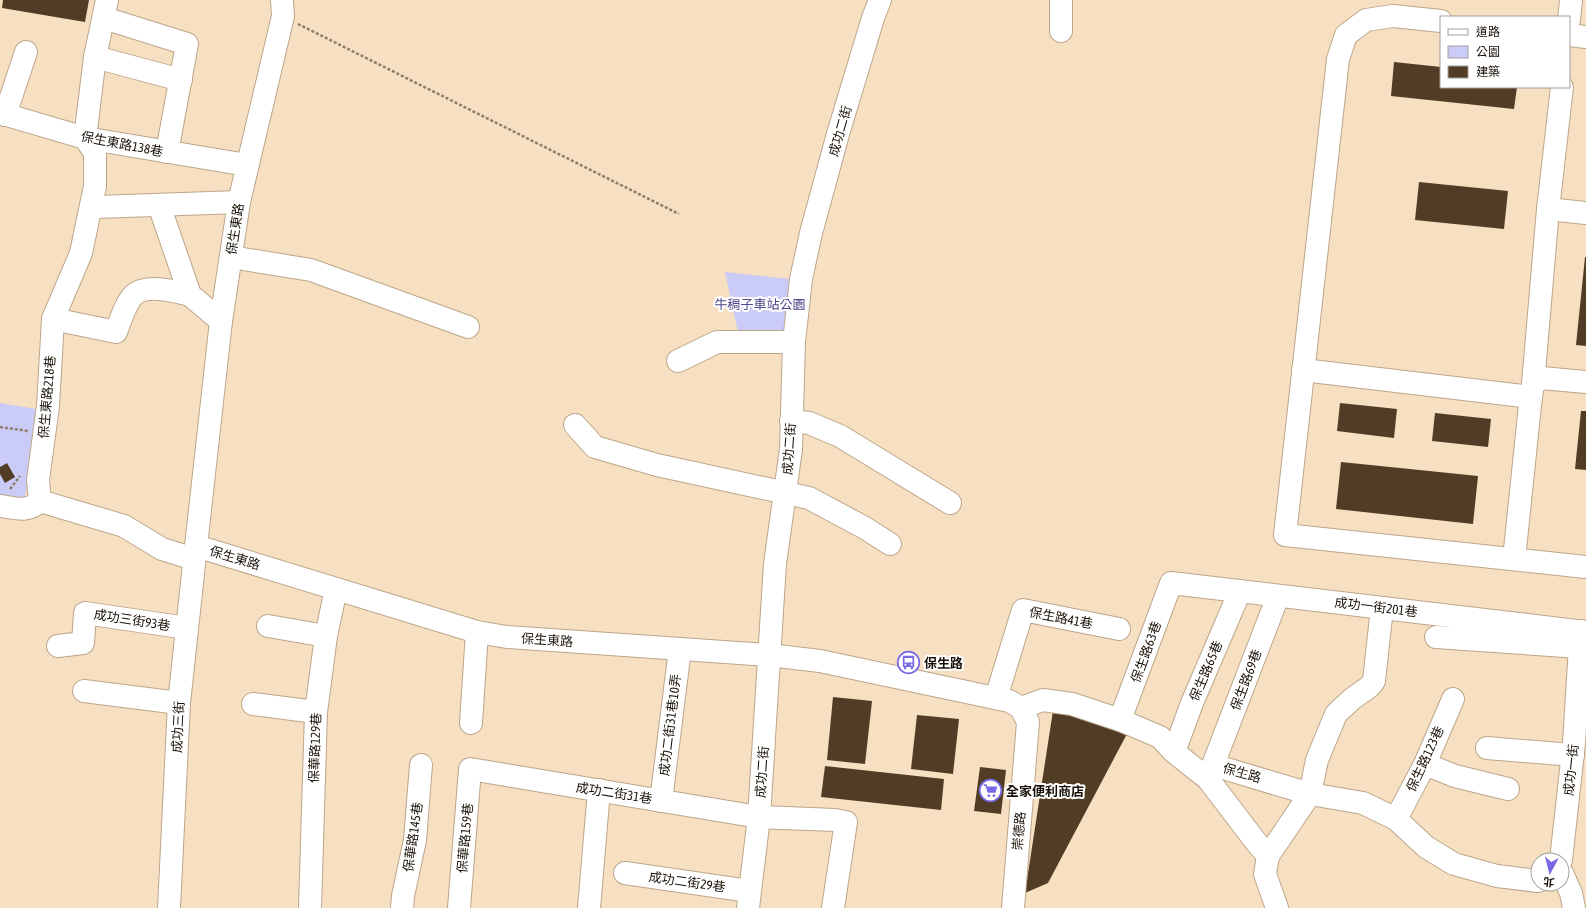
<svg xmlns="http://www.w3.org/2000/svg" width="1586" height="908" viewBox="0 0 1586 908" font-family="'Asap Condensed','Noto Sans TC',sans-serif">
<rect width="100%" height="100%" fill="#f7dfc2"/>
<g fill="#cacbf6">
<polygon points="725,272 790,279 785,338 739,337"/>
<polygon points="0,403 36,409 26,492 23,500 0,503"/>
</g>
<g fill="#513d25">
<polygon points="3,0 89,0 85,22 2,8"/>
<polygon points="1394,62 1441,67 1441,87 1517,87 1514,109 1391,96"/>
<polygon points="1419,182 1508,191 1504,229 1415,220"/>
<polygon points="1585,257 1586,257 1586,346 1576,345"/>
<polygon points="1340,403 1397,409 1394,438 1337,431"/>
<polygon points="1581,411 1586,411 1586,470 1575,469"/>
<polygon points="1435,413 1491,419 1488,447 1432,441"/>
<polygon points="1341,462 1478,476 1473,524 1336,509"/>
<polygon points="7,463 15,477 5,483 0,474 0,467"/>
<polygon points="833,697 872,701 865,764 827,760"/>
<polygon points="1054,704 1128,732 1048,883 1025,893"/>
<polygon points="917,715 959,719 953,774 911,769"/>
<polygon points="825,766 944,779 941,810 821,797"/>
<polygon points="980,767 1006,770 1001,814 974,811"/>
</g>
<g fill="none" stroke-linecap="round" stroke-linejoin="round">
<defs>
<g id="minor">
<polyline points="107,0 95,57 85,138 95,153 95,186 81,253 53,319 48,406 38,480 40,501 124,526 162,549 194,559"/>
<polyline points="282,0 283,16 239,202 221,321 196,546 477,632 507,637 769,655 820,661 1009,701 1021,708"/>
<polyline points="104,18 187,44 167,152"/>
<polyline points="1569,20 1571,0"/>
<polyline points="1441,21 1393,16 1366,20 1346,35 1338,59 1285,535 1586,567"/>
<polyline points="1061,31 1061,0"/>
<polyline points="1569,35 1586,37"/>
<polyline points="95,57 181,80"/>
<polyline points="0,113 85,138 247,165"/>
<polyline points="5,115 26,52"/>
<polyline points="159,205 190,295 221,321"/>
<polyline points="91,209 97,207 239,202"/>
<polyline points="1548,209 1586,213"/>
<polyline points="231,257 311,270 468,327"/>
<path d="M53,319L116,332C120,322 126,301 135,294C147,284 176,291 190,295"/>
<polyline points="678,361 717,342 794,342"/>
<polyline points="1303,370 1531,397"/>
<polyline points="1533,384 1548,209 1562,87"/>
<polyline points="791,421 809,423 840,436 950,503"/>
<polyline points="575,425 595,447 657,465 809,498 865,528 890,544"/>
<path d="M0,506C16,508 28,513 40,501"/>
<polyline points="1514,559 1530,405 1533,384 1542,378 1586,382"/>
<polyline points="268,626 326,636"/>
<polyline points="1436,637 1580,647"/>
<polyline points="58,646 83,643 85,613 187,628"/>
<polyline points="84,691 179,703"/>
<polyline points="996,698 1023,610 1119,629"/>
<polyline points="253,704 316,712"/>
<polyline points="1021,708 1043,700 1072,704 1120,720 1160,737 1174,752 1208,779 1213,765 1310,794 1363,803 1396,819 1426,847 1454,864 1497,876 1538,881"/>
<polyline points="1120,720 1171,583 1586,632"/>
<polyline points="471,723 477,632"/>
<polyline points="1487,748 1573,755"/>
<polyline points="1174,752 1192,703 1240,591"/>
<polyline points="1425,764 1455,776 1508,789"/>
<polyline points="1213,765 1278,596"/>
<polyline points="1208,779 1256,842 1268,856"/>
<polyline points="661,801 680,649"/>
<polyline points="1396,819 1425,764 1453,699"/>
<polyline points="1561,860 1574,743 1581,631"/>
<polyline points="625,873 749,891"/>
<polyline points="1562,873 1571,893 1574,908"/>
<polyline points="169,908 179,703 196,546"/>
<polyline points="310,908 316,712 326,636 336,589"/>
<polyline points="402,908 403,896 415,840 421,765"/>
<polyline points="459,908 470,769 759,817 835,820 846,822 833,908"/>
<polyline points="589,908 599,790"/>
<polyline points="748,908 759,817 775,564 791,449 794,342 801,279 811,233 838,134 873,18 880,0"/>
<polyline points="1013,908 1028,722 1021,708"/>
<polyline points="1277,908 1265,874 1268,856 1310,794 1317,760 1336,714 1352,699 1369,687 1374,681 1382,608"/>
</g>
</defs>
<use href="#minor" stroke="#bca68a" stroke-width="24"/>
<g stroke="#8e7d69" stroke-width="2.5" stroke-dasharray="3 2" stroke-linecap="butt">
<polyline points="298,24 679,214"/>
<polyline points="0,427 28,431"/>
<polyline points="10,489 20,476"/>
</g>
<use href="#minor" stroke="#fff" stroke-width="22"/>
</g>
<defs>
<symbol id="bus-ring" viewBox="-11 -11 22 22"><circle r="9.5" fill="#fff" stroke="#786ae5" stroke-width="1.5"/><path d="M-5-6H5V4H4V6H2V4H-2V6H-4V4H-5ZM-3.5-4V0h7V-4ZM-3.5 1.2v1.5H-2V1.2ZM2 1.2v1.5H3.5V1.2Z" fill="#786ae5"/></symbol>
<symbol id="supermarket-ring" viewBox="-11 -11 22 22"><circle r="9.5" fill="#fff" stroke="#786ae5" stroke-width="1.5"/><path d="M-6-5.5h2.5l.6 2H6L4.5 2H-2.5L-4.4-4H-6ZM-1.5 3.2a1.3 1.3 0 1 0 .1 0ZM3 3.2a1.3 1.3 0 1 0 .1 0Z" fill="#786ae5"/></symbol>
</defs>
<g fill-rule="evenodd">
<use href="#bus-ring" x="896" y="650" width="25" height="25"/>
<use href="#supermarket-ring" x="978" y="778" width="25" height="25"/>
</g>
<g text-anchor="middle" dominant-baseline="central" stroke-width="4" stroke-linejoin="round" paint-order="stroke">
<g font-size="13" fill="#191107" stroke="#fff">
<text transform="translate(840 131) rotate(-74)">成功二街</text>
<text transform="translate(122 144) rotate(11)">保生東路138巷</text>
<text transform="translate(235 229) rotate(-81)">保生東路</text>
<text transform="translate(47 397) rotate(-85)">保生東路218巷</text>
<text transform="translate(789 449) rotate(-86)">成功二街</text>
<text transform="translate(235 558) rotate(17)">保生東路</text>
<text transform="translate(1376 607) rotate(7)">成功一街201巷</text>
<text transform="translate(1061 618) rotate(11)">保生路41巷</text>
<text transform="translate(132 620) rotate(9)">成功三街93巷</text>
<text transform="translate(547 640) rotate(4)">保生東路</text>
<text transform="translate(1146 652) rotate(-70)">保生路63巷</text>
<text transform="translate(1206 671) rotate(-67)">保生路65巷</text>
<text transform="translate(1246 680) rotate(-69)">保生路69巷</text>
<text transform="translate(670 725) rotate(-83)">成功二街31巷10弄</text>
<text transform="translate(178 727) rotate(-87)">成功三街</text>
<text transform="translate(315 748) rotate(-88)">保華路129巷</text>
<text transform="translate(1425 759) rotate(-65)">保生路123巷</text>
<text transform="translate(1571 770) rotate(-84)">成功一街</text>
<text transform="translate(762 772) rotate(-86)">成功二街</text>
<text transform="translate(1242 773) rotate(16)">保生路</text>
<text transform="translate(614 793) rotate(9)">成功二街31巷</text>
<text transform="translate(1019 831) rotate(-85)">崇德路</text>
<text transform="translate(413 837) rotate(-82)">保華路145巷</text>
<text transform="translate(465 838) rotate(-85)">保華路159巷</text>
<text transform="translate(687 882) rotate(8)">成功二街29巷</text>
</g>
<g font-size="13" fill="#4e498b" stroke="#fff">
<text x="760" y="304">牛稠子車站公園</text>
</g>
<g font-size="13" font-weight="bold" fill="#191107" stroke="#fff" text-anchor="start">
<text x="924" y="663">保生路</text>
<text x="1006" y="791">全家便利商店</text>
</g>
</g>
<rect x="1440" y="16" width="130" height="72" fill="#ffffff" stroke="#a3a09c"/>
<rect x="1448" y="29" width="20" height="6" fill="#ffffff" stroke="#a3a09c"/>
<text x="1476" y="36" font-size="12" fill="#191107">道路</text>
<rect x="1448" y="46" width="20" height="12" fill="#cacbf6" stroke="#a3a09c"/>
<text x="1476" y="56" font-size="12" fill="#191107">公園</text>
<rect x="1448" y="66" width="20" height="12" fill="#513d25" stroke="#a3a09c"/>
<text x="1476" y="76" font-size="12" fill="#191107">建築</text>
<g transform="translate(1550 872) rotate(187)"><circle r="19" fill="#ffffff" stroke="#a3a09c"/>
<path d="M0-3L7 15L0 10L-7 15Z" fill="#786ae5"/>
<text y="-6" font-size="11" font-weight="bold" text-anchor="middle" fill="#191107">北</text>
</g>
</svg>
